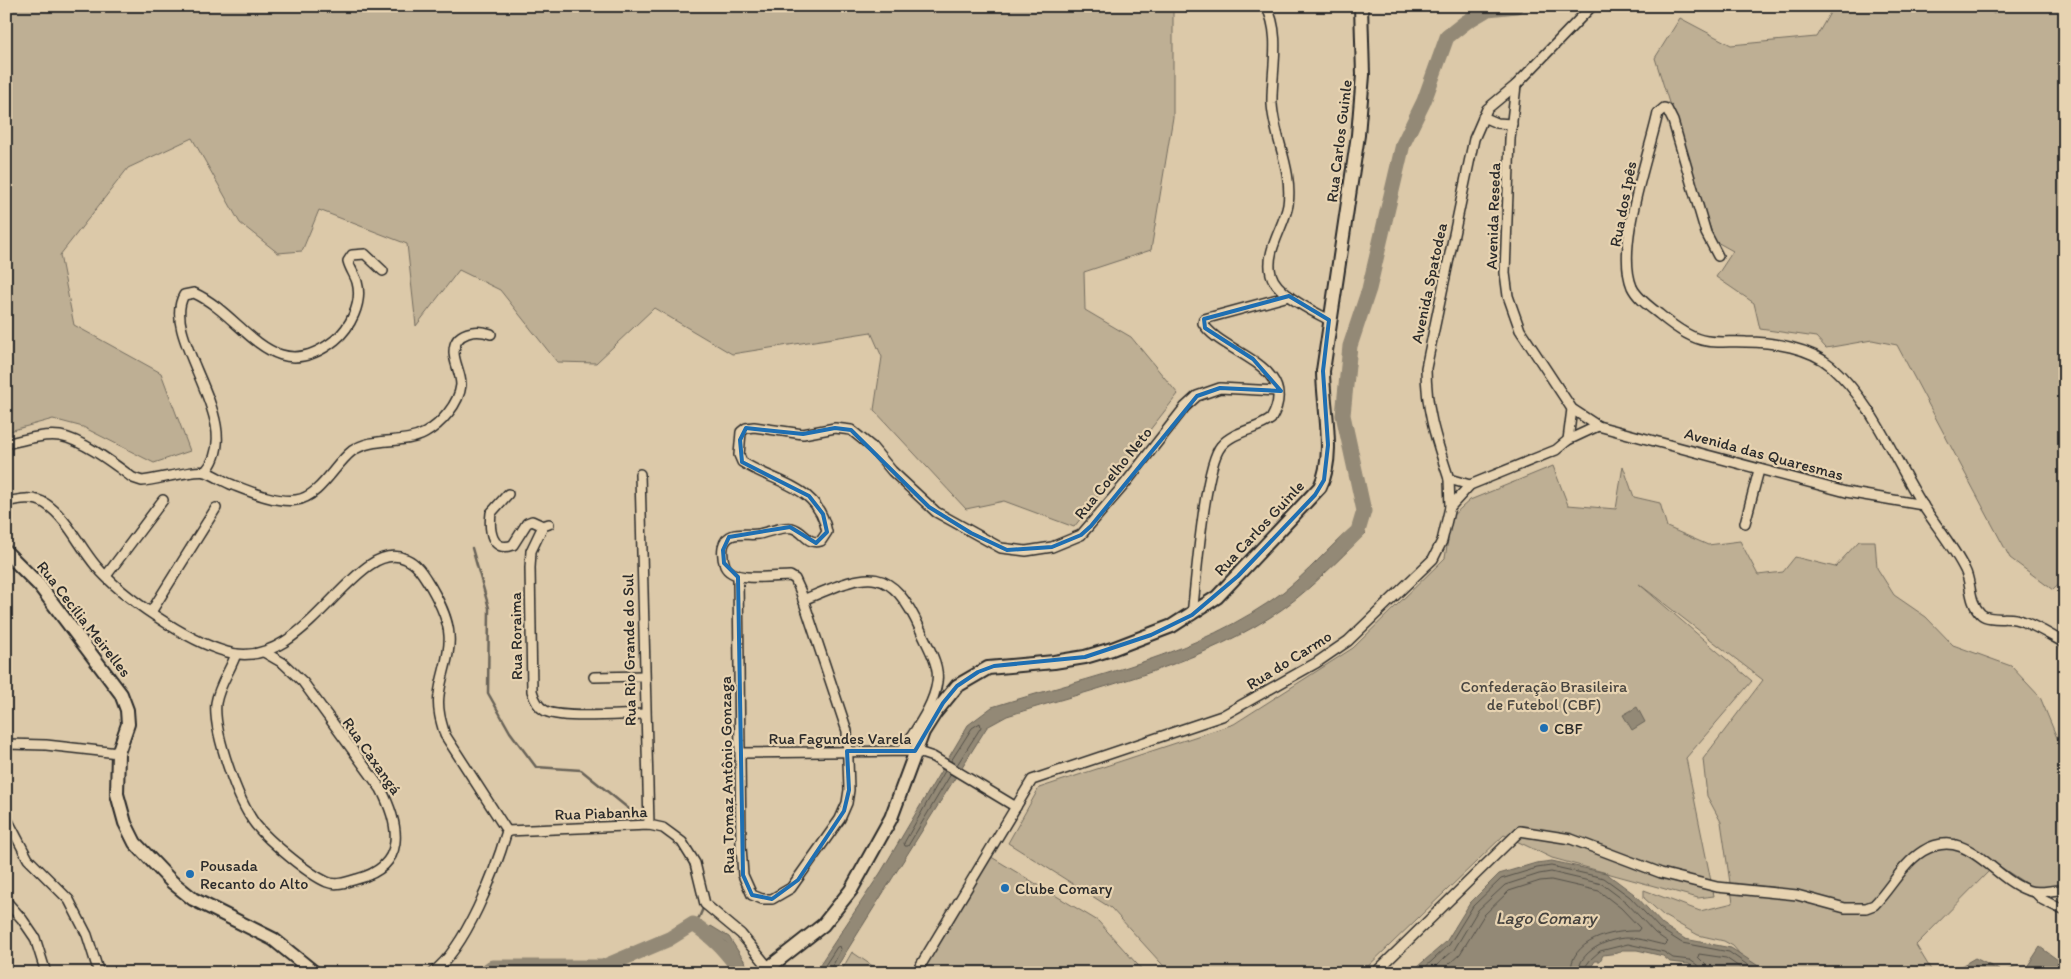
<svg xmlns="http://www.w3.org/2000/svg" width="2071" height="979" viewBox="0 0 2071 979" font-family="Itim,sans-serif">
<rect width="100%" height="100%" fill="#dcc9a9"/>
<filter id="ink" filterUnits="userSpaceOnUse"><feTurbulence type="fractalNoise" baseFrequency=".02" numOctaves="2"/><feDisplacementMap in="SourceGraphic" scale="10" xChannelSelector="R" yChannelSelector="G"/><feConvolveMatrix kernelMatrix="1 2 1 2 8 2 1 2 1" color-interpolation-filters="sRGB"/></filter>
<g filter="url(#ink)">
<g fill="#beaf94" stroke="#746d60">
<polygon points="6,6 1173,6 1173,117 1151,250 1084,272 1085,310 1131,337 1178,394 1074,527 1004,501 966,509 874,410 882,357 871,332 732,354 654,308 596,363 557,362 500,290 459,270 416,326 407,244 319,210 302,251 278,253 240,223 192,138 128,168 60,255 74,325 161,373 190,451 154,463 83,427 53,419 6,432"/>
<polygon points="1834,6 1983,6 1994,14 1998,6 2065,6 2065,579 2053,590 2010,558 1897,345 1872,340 1826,348 1816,337 1760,329 1754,303 1716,277 1733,251 1715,241 1694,183 1655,58 1680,18 1731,45 1816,37"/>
<polygon points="1553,466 1568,505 1616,509 1623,466 1634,497 1660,503 1667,527 1708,545 1740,541 1758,575 1783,572 1795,557 1835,567 1859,541 1875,541 1877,568 1894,595 1926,617 1953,645 2011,666 2040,697 2065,757 2065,886 2059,892 2030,886 1996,864 1916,945 1933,973 1756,973 1733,946 1724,941 1698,935 1664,916 1644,898 1644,890 1700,911 1733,903 1721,822 1707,796 1703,759 1763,680 1639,584 1752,681 1686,758 1714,896 1698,898 1552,858 1504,835 1361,973 1170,973 1111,908 1008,843 1039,788 1234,724 1353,648 1445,558 1452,516 1470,500"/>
<polygon points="988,855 1098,921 1145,973 915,973"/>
<polygon points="852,952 883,973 840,973"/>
</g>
<g fill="#938976" stroke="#696358">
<path d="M1352,527L1366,533C1336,562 1305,596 1269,618C1189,668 1096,688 1007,716L987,727L833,973H814L881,872L968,725L992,707C1091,676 1198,656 1283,592C1307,573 1329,548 1352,527Z"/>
<polygon points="1637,707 1645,722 1632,730 1623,715"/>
<polygon points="1552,861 1606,873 1634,894 1663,925 1685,939 1731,948 1769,973 1699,973 1689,964 1670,962 1663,956 1637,950 1622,950 1618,953 1603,955 1600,961 1595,961 1590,969 1591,973 1410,973 1446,942 1470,903 1499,874 1536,863"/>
<polygon points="711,926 729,937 752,973 733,973 718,951 703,937"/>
<polygon points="2040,947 2062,963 2057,973 2023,973"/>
<polygon points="1975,958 2003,972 2014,968 2021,973 1949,973"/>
</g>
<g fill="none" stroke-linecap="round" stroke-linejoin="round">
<g stroke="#555149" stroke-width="1">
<polyline points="951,761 972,728 980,723 981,727 957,765"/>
<polyline points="945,771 904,843 905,846 908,846 951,774"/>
<polyline points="736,973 722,948 711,938 712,934 725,941 746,973"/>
<polyline points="820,973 837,947 840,946 841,949 829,973"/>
<polyline points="1419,973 1449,945 1473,906 1501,879 1537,868 1551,866 1604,878 1630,897 1660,929 1682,943 1729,952 1759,973"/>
<path d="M1428,973L1454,950L1478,910L1505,885L1539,874L1551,872L1602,884L1626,902L1655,933L1668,942L1665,945C1653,943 1641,938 1627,938C1610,938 1577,951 1579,973"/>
<path d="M1439,973L1460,954L1484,915L1509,891L1540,881L1551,880L1599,891L1621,908L1640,928L1638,931C1613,930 1569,940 1571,973"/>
<polyline points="1586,973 1585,967 1591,959 1600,951 1628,944 1664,952 1673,958 1690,960 1700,967 1702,973"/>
<polyline points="1708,973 1706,965 1698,957 1699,954 1726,958 1748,973"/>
</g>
<g stroke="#696358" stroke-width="2.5">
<polyline points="472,548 489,608 488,693 510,732 536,767 581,770 645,822"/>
<polyline points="689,861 693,873"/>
<polyline points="693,924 698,920 704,906"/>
</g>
<g stroke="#938976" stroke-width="15">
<polyline points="1346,543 1358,531 1364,511 1343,415 1350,346 1369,289 1403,144 1424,101 1447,37 1466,22 1488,9 1516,6"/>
<path d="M484,973L492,967H603L669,939L693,924C714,937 727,953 742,973"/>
</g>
<defs>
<g id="street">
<path d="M1266,6C1282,34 1271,73 1272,104C1274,138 1293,169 1288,205C1284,227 1265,251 1271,274C1276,294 1313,311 1329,320"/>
<polyline points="1592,6 1516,85 1510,139 1505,273 1508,296 1520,330 1572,409 1598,426 1846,492 1923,505"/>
<polyline points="1483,117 1497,123 1512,124"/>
<path d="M1718,256L1706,233L1673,121L1667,109L1664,108L1658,113C1649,156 1615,246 1632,287C1637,298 1650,307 1659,314C1672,325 1690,339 1707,341C1720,343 1733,341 1746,342C1774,342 1810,348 1831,366C1872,402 1894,459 1922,504C1936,526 1953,546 1965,570C1972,583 1968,602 1981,614C1989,621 2005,617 2015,619C2033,623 2049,635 2065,643"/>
<polyline points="1568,440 1572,409"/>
<path d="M6,444C23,440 42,434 60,436C83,440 114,464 133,478L142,481C156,480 195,469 206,472C215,475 224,482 233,485C251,492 277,503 296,500C320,497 334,465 352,451C373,436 403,445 425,433C441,424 459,404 461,385C461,373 454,363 454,352C454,331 477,329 491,334"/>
<path d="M205,472C249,424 159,338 184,295L194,293C245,316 272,390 335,340C350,328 363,303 357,282C355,275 350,269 348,261L352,255L365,254L383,271"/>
<polyline points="640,474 649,825"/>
<polyline points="1449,479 1450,507"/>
<path d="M1470,485L1449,479C1436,439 1426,411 1426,368L1474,139L1487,109L1516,85"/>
<path d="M508,494L491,513C489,529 491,553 513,545L527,523L532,521L543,526"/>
<path d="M6,502C19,499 34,496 46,504C68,519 79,546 96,566C122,597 187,641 227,652C306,675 354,535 406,559C418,564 424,576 431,587C439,601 448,618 449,635C451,655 441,675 439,695C437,709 441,722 445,735L507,831C495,872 466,948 432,973"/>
<polyline points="1745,523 1759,470"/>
<path d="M549,524L543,526L531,551L530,568L532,691C534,698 537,706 544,710C558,720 624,714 645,714"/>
<polyline points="106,576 163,500"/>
<path d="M738,577L741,847L743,875L752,895L762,899H772L791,888L840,819L847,803L849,790L847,731L800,590L795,579L790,576C773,576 733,583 725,566C723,560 722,553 723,547C727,529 746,536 759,534C768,532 784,526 792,528C805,531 806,545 821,541L827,532C818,484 776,484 742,462L739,455L741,432L746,428L754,427L803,434L835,428L851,430L872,447L892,471L936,512L1001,548L1026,551L1052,547L1081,535L1124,485L1185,407L1197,396L1220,388L1277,391"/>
<path d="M803,600C866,574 889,560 921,631C928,647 940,665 937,682C934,706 915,730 903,750"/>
<polyline points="151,612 216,508"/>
<path d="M1192,615C1196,583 1204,466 1221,446C1233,431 1257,430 1271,419C1303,365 1219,353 1203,323L1204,319L1289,296"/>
<path d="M236,654C230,671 219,685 216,703C213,732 238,802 256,825C269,841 308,874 327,882C336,886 347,882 357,879C407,866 400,826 381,789L303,682L283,663L264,652"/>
<polyline points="594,677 644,676"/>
<polyline points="6,744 46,745 118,753"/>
<polyline points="741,753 915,751 933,757 1016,807"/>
<polyline points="6,817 28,859 69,900 87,935 99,973"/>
<polyline points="507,831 649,825 663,828 682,842 695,863 705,904 741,934 769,968"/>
<polyline points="2035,892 2043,900 2065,911"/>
<polyline points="6,901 22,919 35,938 46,973"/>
<polyline points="916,973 1032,780 1222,716 1316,663 1348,641 1433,559 1442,541 1450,507 1470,485 1556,450 1568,440 1598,426"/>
<path d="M1375,973L1520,831L1571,839L1661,873L1717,887L1797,895L1845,908H1866L1874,905C1891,888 1902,864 1923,851C1966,825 1991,877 2027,890C2038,895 2053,889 2065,890"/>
</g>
<g id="secondary">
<polyline points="6,552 39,585 121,694 127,710 128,724 118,753 117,794 125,823 135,843 172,882 193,899 273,939 315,973"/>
<path d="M762,973L823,925L851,890L891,818L923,732L935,713L957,686L988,668L1054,662L1085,657L1112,649L1172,626L1217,597L1320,487C1336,454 1323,407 1323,371L1358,135L1363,75L1361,6"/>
</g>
</defs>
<use href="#street" stroke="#2b2b2b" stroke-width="12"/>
<use href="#secondary" stroke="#2b2b2b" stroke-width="16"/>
<use href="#street" stroke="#e7d3b1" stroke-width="9"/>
<use href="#secondary" stroke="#e7d3b1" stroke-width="12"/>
</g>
</g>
<path fill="none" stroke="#1f6fb2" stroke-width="4" stroke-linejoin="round" d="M1289,296L1329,320L1323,371L1328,445L1324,480L1315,495L1238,576L1192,615L1151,635L1085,657L994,666L978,672L957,686L943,703L915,751H847L849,790L844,811L798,880L772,899L752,895L743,875L738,577L724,563L723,550L729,537L790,527L816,543L827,532L823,514L809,496L742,462L740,440L746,428L803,434L835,428L851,430L929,507L971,533L1007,550L1052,547L1081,535L1091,526L1197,396L1220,388L1281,391L1253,359L1205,328L1204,319Z"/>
<g fill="#1f6fb2" stroke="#e7d3b1" stroke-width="2">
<circle cx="1544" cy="728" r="5"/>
<circle cx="190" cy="874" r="5"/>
<circle cx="1005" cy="888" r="5"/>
</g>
<g text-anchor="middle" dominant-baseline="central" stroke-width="4.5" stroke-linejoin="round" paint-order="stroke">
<g font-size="16" fill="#2b2b2b" stroke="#e7d3b1">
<text transform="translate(1339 141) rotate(-83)">Rua Carlos Guinle</text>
<text transform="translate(1623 204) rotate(-79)">Rua dos Ipês</text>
<text transform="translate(1493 216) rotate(-88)">Avenida Reseda</text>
<text transform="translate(1429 283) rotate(-78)">Avenida Spatodea</text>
<text transform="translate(1764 454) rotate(15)">Avenida das Quaresmas</text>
<text transform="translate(1113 473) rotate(-51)">Rua Coelho Neto</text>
<text transform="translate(1259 528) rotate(-47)">Rua Carlos Guinle</text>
<text transform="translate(84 619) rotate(52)">Rua Cecília Meirelles</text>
<text transform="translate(516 636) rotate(-91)">Rua Roraima</text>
<text transform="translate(629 650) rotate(-91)">Rua Rio Grande do Sul</text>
<text transform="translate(1289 660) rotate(-32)">Rua do Carmo</text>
<text x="840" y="738">Rua Fagundes Varela</text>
<text transform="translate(372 756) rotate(55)">Rua Caxangá</text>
<text transform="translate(727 775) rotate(-91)">Rua Tomaz Antônio Gonzaga</text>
<text transform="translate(601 813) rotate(-2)">Rua Piabanha</text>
</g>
<g font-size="16" fill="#484540" stroke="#e7d3b1">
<text x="1544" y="686">Confederação Brasileira<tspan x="1544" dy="18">de Futebol (CBF)</tspan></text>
</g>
<g font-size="16" fill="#2b2b2b" stroke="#e7d3b1" text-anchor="start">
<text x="1554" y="728">CBF</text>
<text x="200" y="865">Pousada<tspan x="200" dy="18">Recanto do Alto</tspan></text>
<text x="1015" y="888">Clube Comary</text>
</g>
<g font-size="18" font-style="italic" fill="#45423e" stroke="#e7d3b1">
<text x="1546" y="918">Lago Comary</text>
</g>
</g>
<rect width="2071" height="979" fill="none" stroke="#e7d3b1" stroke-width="25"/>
<rect x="12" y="12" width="2046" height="954" fill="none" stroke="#2b2b2b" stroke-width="2" filter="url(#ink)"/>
</svg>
